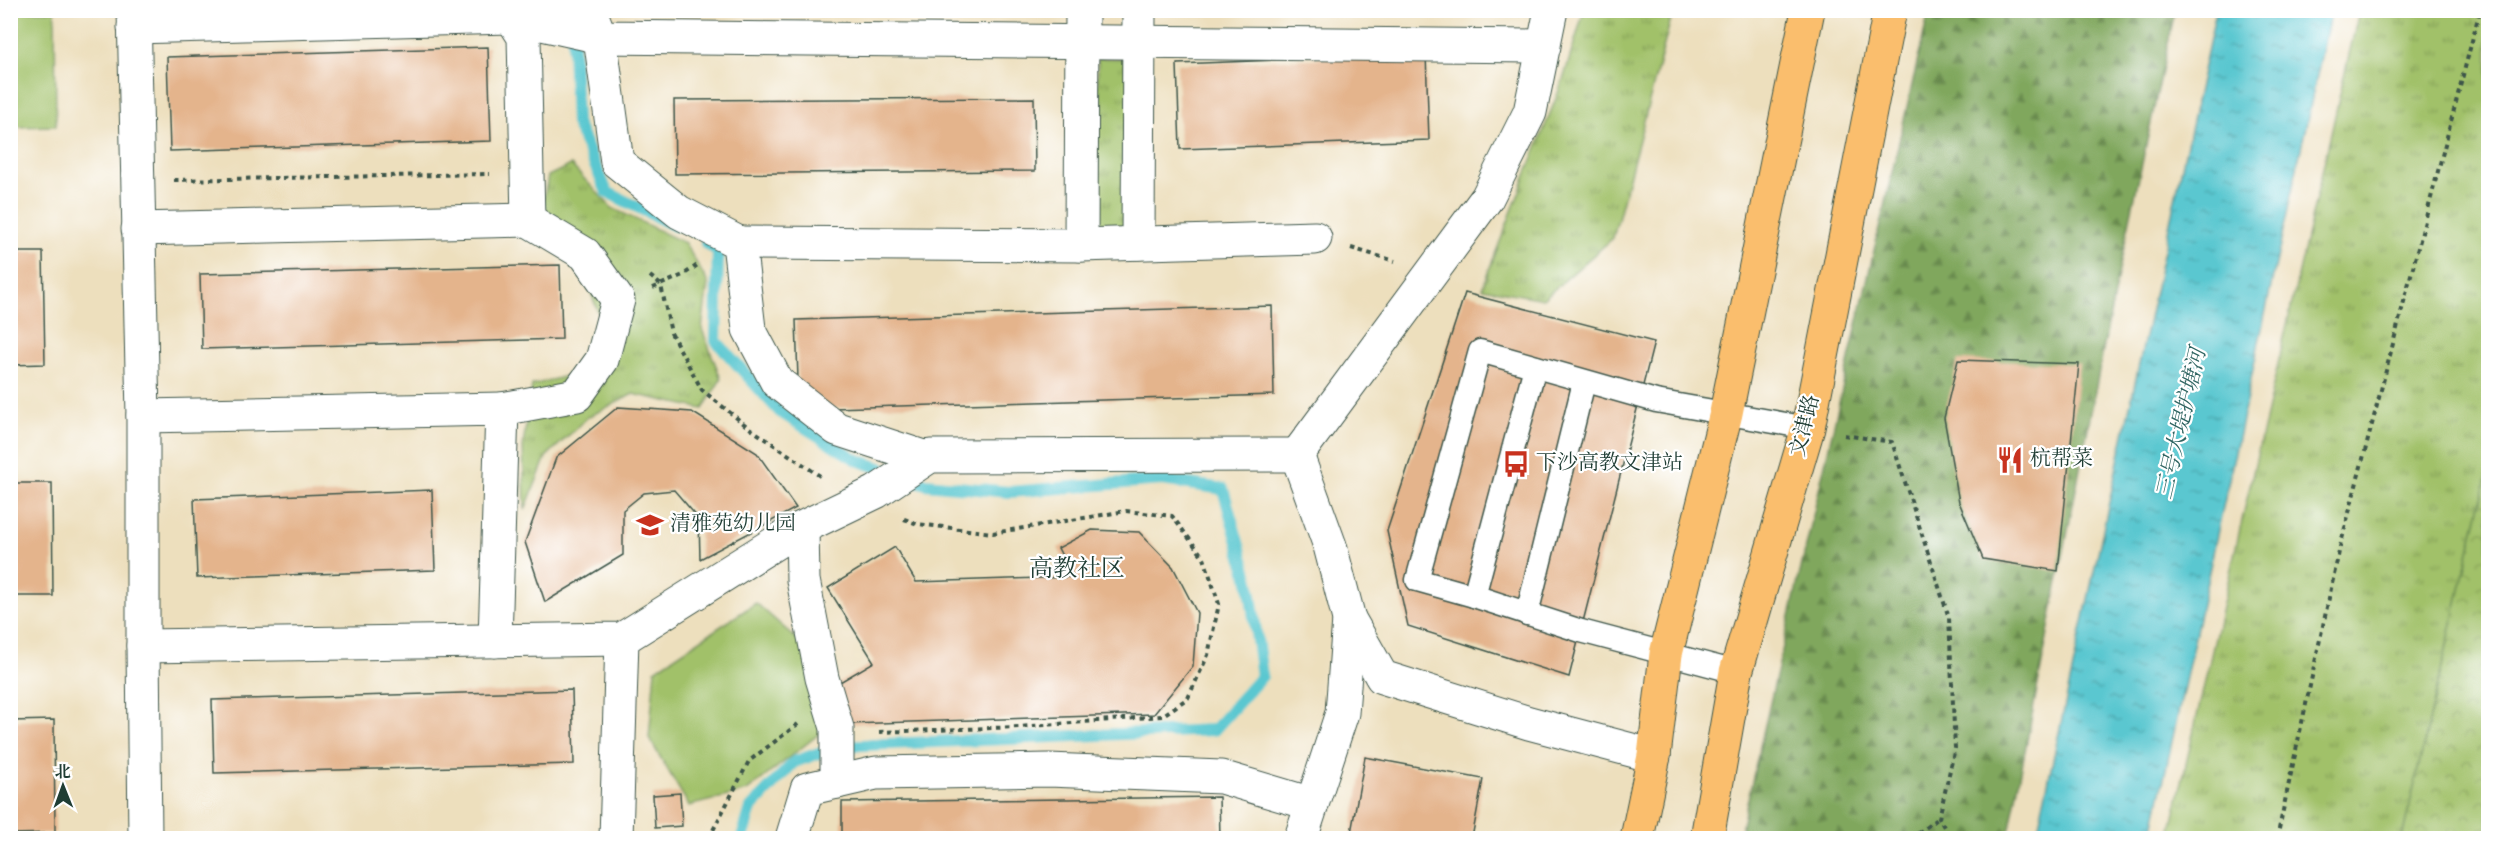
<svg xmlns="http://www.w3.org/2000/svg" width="2499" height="849" viewBox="0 0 2499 849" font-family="'Sorts Mill Goudy','Noto Serif SC',serif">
<defs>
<pattern id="grass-tufts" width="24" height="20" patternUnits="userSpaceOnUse" patternTransform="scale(1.5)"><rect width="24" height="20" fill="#a1c169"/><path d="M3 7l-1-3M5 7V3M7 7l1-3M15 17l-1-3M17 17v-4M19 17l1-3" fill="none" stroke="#839e57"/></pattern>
<pattern id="forest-firs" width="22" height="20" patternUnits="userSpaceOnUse" patternTransform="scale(1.5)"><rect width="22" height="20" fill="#80a75d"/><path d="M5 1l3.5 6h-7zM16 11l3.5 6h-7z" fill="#68894e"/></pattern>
<pattern id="park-crowns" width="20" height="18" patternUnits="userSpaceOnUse" patternTransform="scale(1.5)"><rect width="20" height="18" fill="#a1c169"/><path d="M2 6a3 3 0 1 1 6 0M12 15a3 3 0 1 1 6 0" fill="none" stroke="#839e57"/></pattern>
<pattern id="water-ripples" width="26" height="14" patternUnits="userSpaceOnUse" patternTransform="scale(1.5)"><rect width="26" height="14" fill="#5ac7d0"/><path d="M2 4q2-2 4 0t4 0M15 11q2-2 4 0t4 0" fill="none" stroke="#4aa3aa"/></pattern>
</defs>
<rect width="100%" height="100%" fill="#fff"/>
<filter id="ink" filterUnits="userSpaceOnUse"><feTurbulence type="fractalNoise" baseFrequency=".0167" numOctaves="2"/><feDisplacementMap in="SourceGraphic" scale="12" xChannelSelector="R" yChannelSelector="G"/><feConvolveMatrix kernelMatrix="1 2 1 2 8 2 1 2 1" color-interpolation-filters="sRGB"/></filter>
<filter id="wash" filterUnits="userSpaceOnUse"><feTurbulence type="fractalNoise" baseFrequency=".008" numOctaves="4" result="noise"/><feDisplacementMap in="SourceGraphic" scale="24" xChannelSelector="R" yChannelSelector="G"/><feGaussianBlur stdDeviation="1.35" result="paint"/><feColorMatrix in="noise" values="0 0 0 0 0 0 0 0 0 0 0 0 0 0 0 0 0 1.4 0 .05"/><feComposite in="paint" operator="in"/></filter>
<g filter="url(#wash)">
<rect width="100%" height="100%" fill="#eddfbd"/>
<g fill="url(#grass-tufts)" stroke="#607f4e" stroke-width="1.5">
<polygon points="1584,11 1673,11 1613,238 1543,299 1482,288 1563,80"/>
<polygon points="2359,11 2488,11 2488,470 2402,838 2169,838"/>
<polygon points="1098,58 1131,59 1127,229 1095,228"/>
<polygon points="571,165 612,208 685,243 708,283 702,329 721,379 703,409 633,394 588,417 546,457 525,510 523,445 532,385 570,375 601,320 584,274 541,211 548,176"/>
</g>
<polygon fill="url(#forest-firs)" stroke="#507248" stroke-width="1.5" points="1929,11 2175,11 2116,284 2008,838 1739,838"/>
<polygon fill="url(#park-crowns)" stroke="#607f4e" stroke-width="1.5" points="2488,470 2488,838 2402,838"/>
<g fill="#a1c169" stroke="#607f4e" stroke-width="1.5">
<polygon points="10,11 55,11 56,126 11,127"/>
<polygon points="756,603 807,648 834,722 747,791 689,806 649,738 655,670"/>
</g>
<polygon fill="url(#water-ripples)" stroke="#3c8282" stroke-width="1.5" points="2216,11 2331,11 2151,838 2036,838"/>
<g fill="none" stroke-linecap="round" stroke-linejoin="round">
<g stroke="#5ac7d0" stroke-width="12">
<polyline points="566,10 572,16 576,123 607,192 675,226"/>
<polyline points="706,243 718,251 716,341 780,412 857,460 926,484 1009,492 1162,480 1223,489 1249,581 1262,676 1214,730 839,746 794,762 751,808 742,838"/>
</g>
</g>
<g id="blocks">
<g fill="#e4b48c">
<polygon points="488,47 491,141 170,151 167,57"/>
<polygon points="1426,54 1429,140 1180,149 1177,64"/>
<polygon points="1034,98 1035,171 675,174 674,100"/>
<polygon points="10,252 43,252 45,364 10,365"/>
<polygon points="560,265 562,339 202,349 200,274"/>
<polygon points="1465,293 1654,342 1569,677 1408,626 1387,531"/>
<polygon points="1272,306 1274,395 799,409 796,320"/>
<polygon points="1958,360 2079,364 2058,571 1983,559 1959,502 1944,418"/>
<polygon points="618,407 692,412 757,453 796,508 700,559 699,519 674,490 644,493 623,510 623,555 545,602 525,542 556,458"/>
<polygon points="10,483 52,483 53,596 10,596"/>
<polygon points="432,490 435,570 197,578 194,499"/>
<polygon points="1092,530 1139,532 1173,567 1197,613 1193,666 1154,714 849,724 828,689 874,662 828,588 895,547 916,582 1073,577 1058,548"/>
<polygon points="572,690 574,764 214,773 212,700"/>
<polygon points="54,720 55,833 10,834 10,721"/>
<polygon points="1365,757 1483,779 1472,838 1350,838"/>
<polygon points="680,793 682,826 655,828 653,795"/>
<polygon points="1219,797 1220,838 842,838 842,802"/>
</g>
</g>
</g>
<g filter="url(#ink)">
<use href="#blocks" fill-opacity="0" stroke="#3e5549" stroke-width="1.5"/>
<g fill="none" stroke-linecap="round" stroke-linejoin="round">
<defs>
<g id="lane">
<polyline points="1474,596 1535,367"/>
<polyline points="1527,614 1584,382"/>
<polyline points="1736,672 1581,631 1474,596 1417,580 1480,351 1656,401 1808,428"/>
</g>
<g id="street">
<polyline points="134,10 143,416 143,646 145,838"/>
<polyline points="507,10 524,37 528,220"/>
<polyline points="590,10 600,37 617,162 679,212 739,243 749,329 777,382 837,429 926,458"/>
<polyline points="134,27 510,17 600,37 1544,46"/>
<polyline points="138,229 528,220 585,254 618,300 602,360 577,395 502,409"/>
<polyline points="739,243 1081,245 1315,238"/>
<polyline points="1138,243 1139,10"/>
<polyline points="1081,245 1082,10"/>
<polyline points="143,416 502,409 495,641"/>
<polyline points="802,528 803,580 822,678 837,728 837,782"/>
<polyline points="1349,619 1382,677 1529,723 1654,756"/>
<polyline points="143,646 622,639 791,533 876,492 930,456 1297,455"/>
<polyline points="616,838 622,639"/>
<polyline points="792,838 807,789 876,773 1049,770 1221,777 1312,804"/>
<polyline points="1301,838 1342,713 1349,619 1330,546 1297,455 1487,198 1530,112 1551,10"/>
</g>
<g id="primary">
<polyline points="1637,838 1654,756 1666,654 1726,413 1808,10"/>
<polyline points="1707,838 1736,672 1808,428 1890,10"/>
</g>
</defs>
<use href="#lane" stroke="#3e5549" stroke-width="25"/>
<use href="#street" stroke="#3e5549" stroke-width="35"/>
<use href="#primary" stroke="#3e5549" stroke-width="35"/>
<g stroke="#3e5549" stroke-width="4" stroke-dasharray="4.5 4.5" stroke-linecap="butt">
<polyline points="174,180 490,174"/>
<polyline points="1351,248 1395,261"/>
<polyline points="650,276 661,285 671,333 702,390 748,427 820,476"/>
<polyline points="653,288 683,275 699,264"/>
<polyline points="1844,435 1892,442 1949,618 1955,748 1939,818 1950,838"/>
<polyline points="879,732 1019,727 1162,716 1188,698 1208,655 1219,604 1204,558 1172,516 1126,511 993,533 918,524 904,519"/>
<polyline points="709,838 749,761 798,724"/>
<polyline points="1911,838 1939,818"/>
<polyline points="2277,838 2340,547 2480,10"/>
</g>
<use href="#lane" stroke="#fff" stroke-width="22"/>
<use href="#street" stroke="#fff" stroke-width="33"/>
<use href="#primary" stroke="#fabe6d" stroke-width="33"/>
</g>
</g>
<defs>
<symbol id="restaurant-bare" viewBox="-9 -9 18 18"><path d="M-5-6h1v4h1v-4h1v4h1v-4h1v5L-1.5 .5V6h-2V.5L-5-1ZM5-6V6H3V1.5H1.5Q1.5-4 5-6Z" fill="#c8321e" stroke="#fff" stroke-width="2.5" paint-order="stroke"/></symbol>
<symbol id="bus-bare" viewBox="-9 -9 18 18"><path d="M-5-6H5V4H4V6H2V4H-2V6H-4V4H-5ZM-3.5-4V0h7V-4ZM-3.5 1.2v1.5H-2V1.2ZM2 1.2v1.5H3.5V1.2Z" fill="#c8321e" stroke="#fff" stroke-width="2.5" paint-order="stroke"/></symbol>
<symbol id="school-bare" viewBox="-9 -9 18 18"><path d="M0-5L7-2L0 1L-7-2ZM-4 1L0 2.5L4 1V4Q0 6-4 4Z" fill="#c8321e" stroke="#fff" stroke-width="2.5" paint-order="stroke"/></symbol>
</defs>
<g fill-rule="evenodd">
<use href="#restaurant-bare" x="1991" y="441" width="38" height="38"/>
<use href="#bus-bare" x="1497" y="445" width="38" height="38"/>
<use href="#school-bare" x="631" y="506" width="38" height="38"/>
</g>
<g text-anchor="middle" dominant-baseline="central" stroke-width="4.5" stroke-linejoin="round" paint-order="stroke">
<g font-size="21" fill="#1f3d34" stroke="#fff">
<text transform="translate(1806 426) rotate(-76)">文津路</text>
</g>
<g font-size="21" fill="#1f3d34" stroke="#fff" text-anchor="start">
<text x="2030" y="460">杭帮菜</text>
<text x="1536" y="464">下沙高教文津站</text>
<text x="670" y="525">清雅苑幼儿园</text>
</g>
<g font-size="22" font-style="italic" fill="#316663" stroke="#fff">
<text transform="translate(2183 424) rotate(-77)">三号大堤护塘河</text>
</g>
<g font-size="24" fill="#1f3d34" stroke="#fff">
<text x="1077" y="570">高教社区</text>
</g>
</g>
<rect width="2499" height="849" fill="none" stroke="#fff" stroke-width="36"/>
<g transform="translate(63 786) rotate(359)" stroke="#ffffff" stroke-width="4.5" paint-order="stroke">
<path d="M0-4.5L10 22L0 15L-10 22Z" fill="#1f3d34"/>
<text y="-9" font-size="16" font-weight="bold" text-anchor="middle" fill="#1f3d34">北</text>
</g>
</svg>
